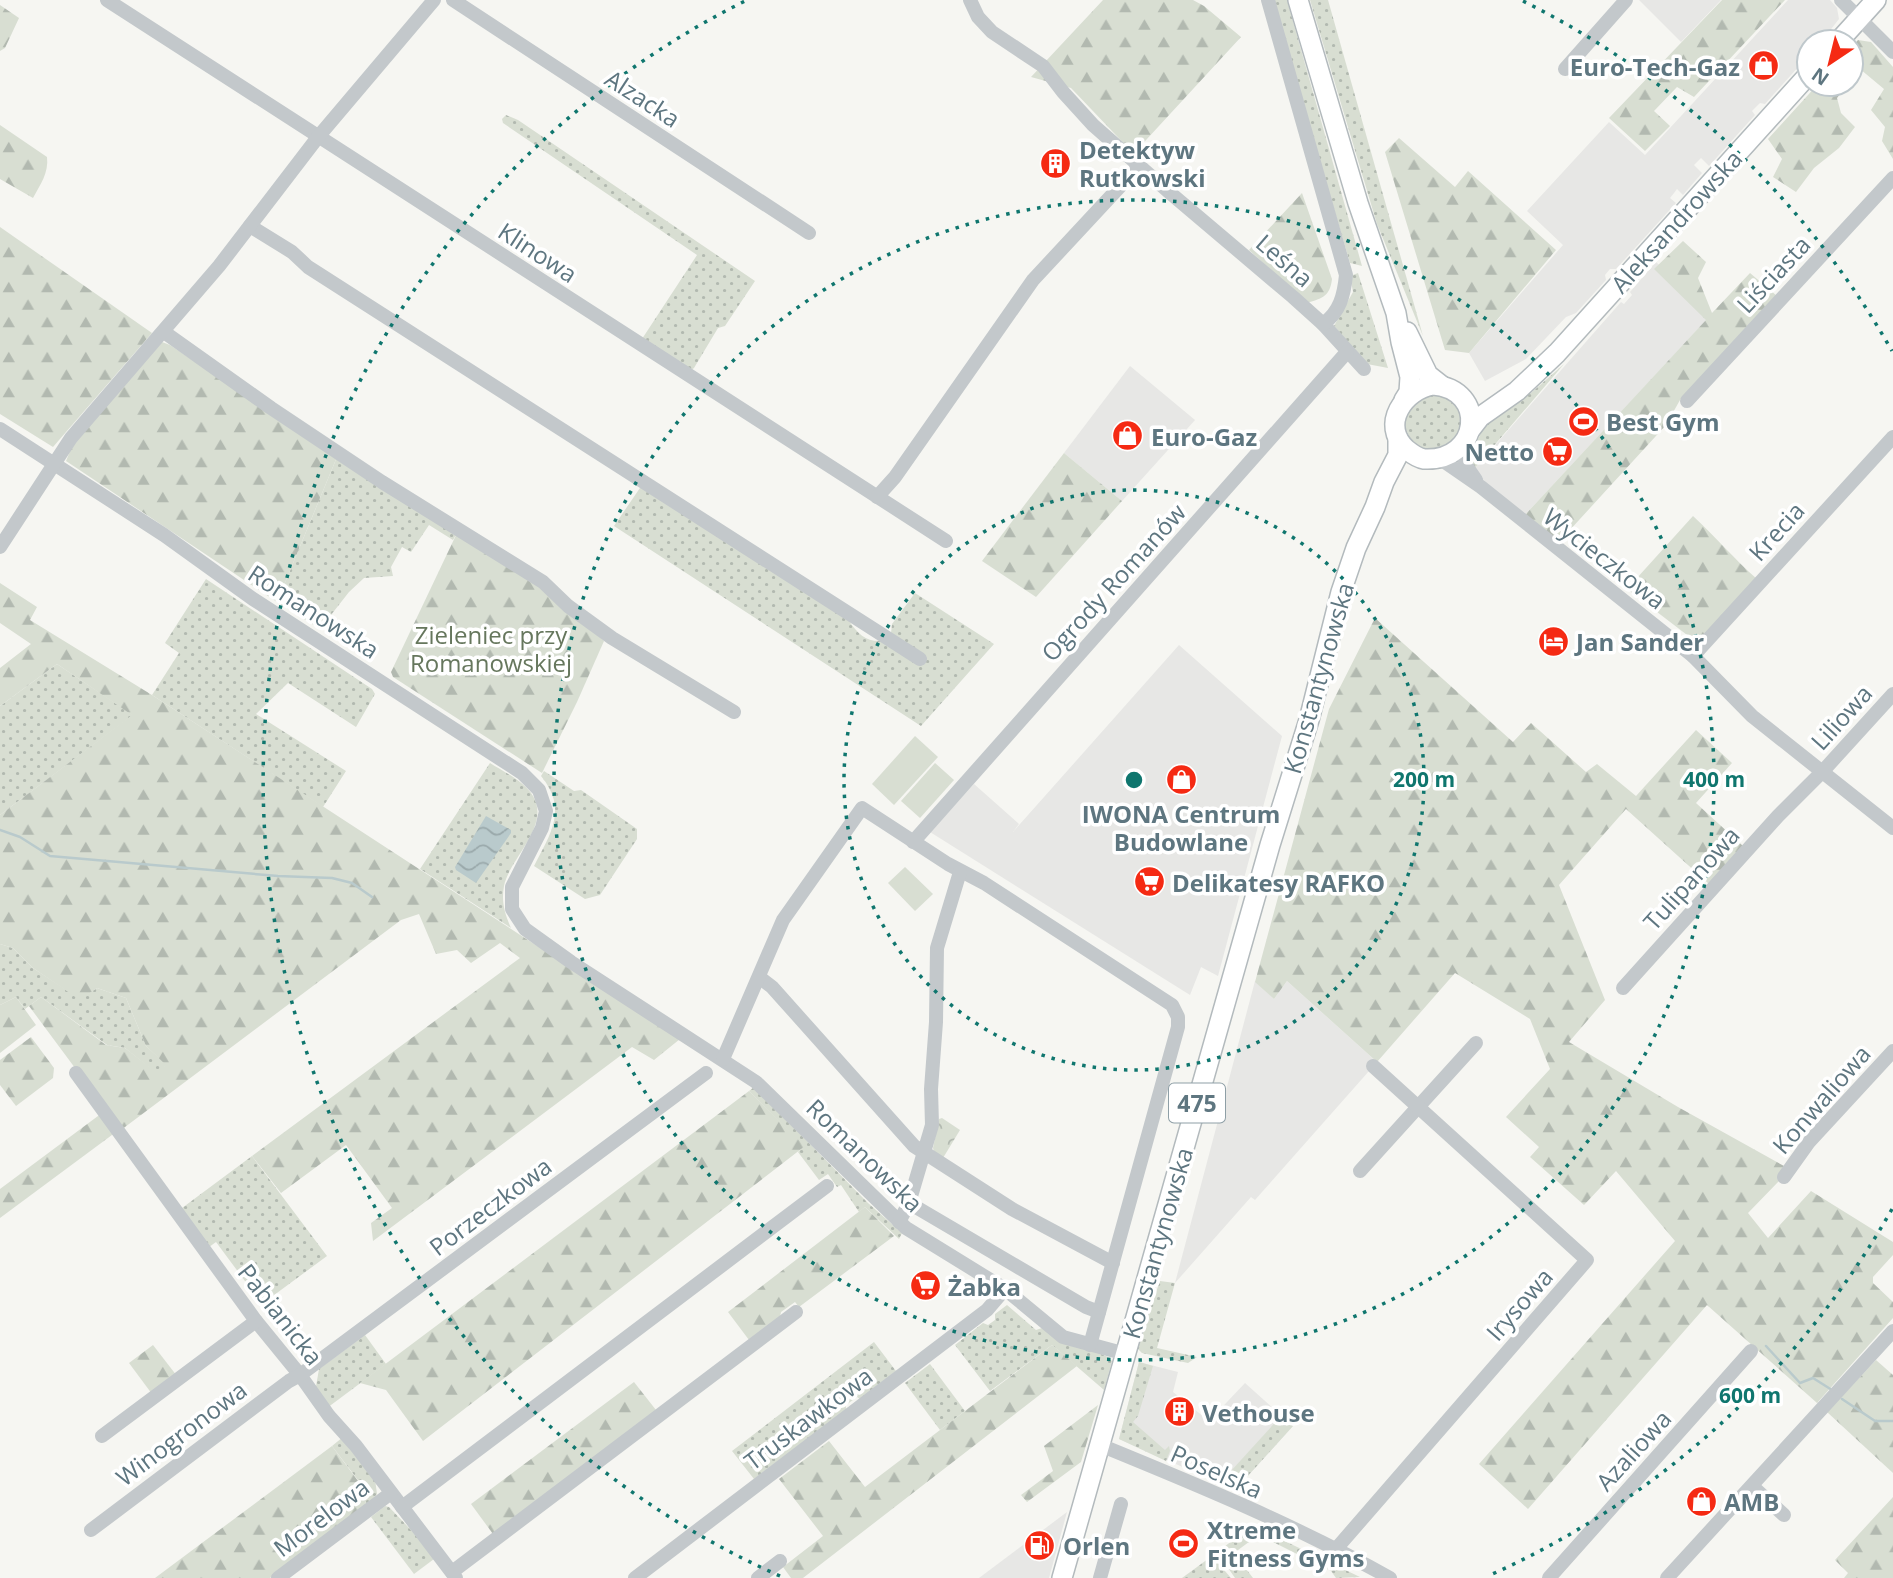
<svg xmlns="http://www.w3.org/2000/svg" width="1893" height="1578" viewBox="0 0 1893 1578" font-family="'Open Sans',sans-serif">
<defs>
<pattern id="grass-dots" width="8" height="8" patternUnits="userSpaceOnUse" patternTransform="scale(1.75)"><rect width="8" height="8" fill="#d8ded2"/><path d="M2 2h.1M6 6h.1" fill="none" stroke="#b2b9b0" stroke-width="1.8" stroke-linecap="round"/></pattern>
<pattern id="forest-firs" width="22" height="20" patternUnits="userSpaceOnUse" patternTransform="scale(1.75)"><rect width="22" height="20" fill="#d8ded2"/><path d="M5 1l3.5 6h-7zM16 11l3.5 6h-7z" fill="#b2b9b0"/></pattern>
<pattern id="park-crowns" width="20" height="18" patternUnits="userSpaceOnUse" patternTransform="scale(1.75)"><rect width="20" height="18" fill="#d8ded2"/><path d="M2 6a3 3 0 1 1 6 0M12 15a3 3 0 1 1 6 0" fill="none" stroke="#b2b9b0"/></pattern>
<pattern id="water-waves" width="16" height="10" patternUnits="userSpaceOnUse" patternTransform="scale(1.75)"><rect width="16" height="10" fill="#b9cacc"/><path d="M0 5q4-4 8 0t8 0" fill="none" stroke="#9aa9ab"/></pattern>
</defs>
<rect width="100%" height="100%" fill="#f6f6f2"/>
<g fill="#e7e7e5">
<polygon points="1639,0 1721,0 1681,42"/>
<polygon points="1788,0 1830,0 1837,8 1839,19 1821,42 1809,42 1809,55 1765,104 1760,103 1752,111 1755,115 1709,166 1701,158 1694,165 1702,173 1683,195 1677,189 1674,193 1670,198 1676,203 1616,269 1610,269 1605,275 1606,280 1576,313 1566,317 1526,359 1485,381 1469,353 1563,245 1527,211 1609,122 1645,155"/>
<polygon points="1656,262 1712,314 1523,517 1487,486 1474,469 1621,302 1624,304 1632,295 1630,292"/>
<polygon points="1130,366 1195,420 1122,501 1064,453"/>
<polygon points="1179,645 1282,736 1218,976 1201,967 1190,995 930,832 974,784 1019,824 1013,832"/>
<polygon points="1255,981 1274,999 1287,981 1377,1062 1255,1200 1251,1197 1175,1283"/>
<polygon points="1139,1362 1178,1372 1173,1392 1209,1421 1245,1383 1293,1426 1235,1490 1119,1439"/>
<polygon points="1067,1512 1049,1578 979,1578"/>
</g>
<g fill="url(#grass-dots)">
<polygon points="1272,0 1287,0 1362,266 1350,263"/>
<polygon points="1310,0 1328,0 1423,336 1377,224"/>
<polygon points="506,115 518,120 755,281 725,326 718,328 694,368 689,372 640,342 697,255 503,123 502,119"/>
<polygon points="1358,273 1388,368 1367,364 1334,326 1353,292 1350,276"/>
<polygon points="1564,364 1474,469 1471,455 1484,426 1490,420 1531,393"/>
<path d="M1431,394L1441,395L1457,405C1473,439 1445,447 1419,452C1399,423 1397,412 1431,394Z"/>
<polygon points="337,457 457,533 453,540 429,525 411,552 402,547 391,567 393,576 364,578 349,592 320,629 277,602"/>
<path d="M642,485L849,621C858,634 866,642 882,641L891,633L892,624L915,593L994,644L921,726L614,526Z"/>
<polygon points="206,579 372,689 375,694 356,727 288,683 256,714 346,771 323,807 152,695 179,653 165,643"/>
<polygon points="57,664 133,715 0,815 0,706"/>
<path d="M490,763C504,772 524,781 533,796C551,826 509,859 504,886C501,902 505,914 511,928L420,869Z"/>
<path d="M544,771L574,791L581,790L637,829V839L600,895L585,899L534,866C551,833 568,809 541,776Z"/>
<polygon points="0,944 13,948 33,968 80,999 97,988 126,998 146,1046 167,1065 156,1073 125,1048 107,1045 41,997 25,1009 16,997 0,1005"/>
<polygon points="754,1087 868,1203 902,1233 899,1239 865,1207 859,1212 841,1185 837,1187 828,1174 819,1180 798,1152 804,1146 749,1091"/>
<polygon points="252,1156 327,1256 262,1304 216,1242 205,1250 178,1211"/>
<polygon points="1160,1281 1175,1283 1157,1348 1197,1357 1188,1363 1142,1353 1136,1347"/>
<polygon points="1007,1305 1036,1330 1042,1328 1108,1357 1112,1361 1104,1390 1052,1345 990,1391 955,1345 983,1323 988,1325 995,1320 995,1314"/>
<polygon points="365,1335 386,1364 327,1408 315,1392 319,1369"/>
<polygon points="874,1342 896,1371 860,1399 857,1397 846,1405 846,1410 754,1479 732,1451"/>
<polygon points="1139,1362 1153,1366 1138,1416 1133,1422 1165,1450 1169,1446 1170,1451 1166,1461 1119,1439"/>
<polygon points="930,1364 965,1411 940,1430 905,1383"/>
<polygon points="1281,1416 1293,1426 1235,1490 1220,1483"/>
<polygon points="343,1437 375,1479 377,1494 365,1508 367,1492 332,1446"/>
<polygon points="385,1506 389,1507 412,1531 434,1559 414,1574 371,1517"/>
<polygon points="1251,1526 1266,1533 1263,1539 1257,1536 1234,1553 1253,1578 1235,1578 1217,1552 1221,1549 1228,1559 1225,1562 1231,1569 1237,1564 1224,1547"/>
<polygon points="1272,1535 1360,1577 1336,1578 1331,1571 1269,1540"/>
<polygon points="1212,1556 1231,1578 1182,1578"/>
</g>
<g fill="url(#forest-firs)">
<polygon points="1103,0 1193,0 1204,6 1241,37 1135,152 1132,152 1071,88 1031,77"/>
<polygon points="1722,0 1785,0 1694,97 1677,87 1654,111 1670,126 1645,151 1609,118"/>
<polygon points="0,5 19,18 5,48 0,51"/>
<polygon points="1858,40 1871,42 1893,67 1893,159 1882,141 1885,127 1871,110 1884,89 1860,69 1851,80 1851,48"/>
<polygon points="1818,84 1848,84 1837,98 1841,113 1855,127 1839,148 1814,168 1796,192 1773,177 1782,159 1768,139"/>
<path d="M0,125L47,157C49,173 40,185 33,198L0,179Z"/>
<polygon points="1399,138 1455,187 1468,171 1556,250 1469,353 1445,350 1385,152"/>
<path d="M1302,193L1332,279C1330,296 1323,298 1307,303L1249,250Z"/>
<polygon points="0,227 152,333 53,447 0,414"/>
<polygon points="1683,241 1706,262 1698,278 1712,313 1750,273 1777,296 1680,400 1666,425 1558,543 1523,517 1706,320 1654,269"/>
<polygon points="162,342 170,345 337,457 277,602 66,461 73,444"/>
<polygon points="1064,453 1122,501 1036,597 982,561"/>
<path d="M1693,516C1716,537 1734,559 1757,579L1702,640L1691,638L1627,589Z"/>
<polygon points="457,533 542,586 604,641 577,702 542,773 393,677 391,672"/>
<polygon points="0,583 37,607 30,620 152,695 680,1039 654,1060 632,1047 373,1241 371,1223 392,1208 346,1145 281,1193 252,1156 520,958 500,943 471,963 457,950 436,954 419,914 401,920 121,1130 29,1006 41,997 106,1045 125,1048 156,1072 166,1065 146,1046 126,998 97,988 80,1000 33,968 13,948 0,944 0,815 132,715 57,664 0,706 0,668 31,644 0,623"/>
<polygon points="1375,618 1513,742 1531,723 1586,772 1597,764 1636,796 1696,730 1732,763 1696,803 1743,846 1709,884 1626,809 1559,885 1605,1000 1569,1042 1678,1107 1784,1166 1780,1180 1748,1213 1768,1238 1811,1191 1893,1242 1893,1255 1873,1277 1873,1283 1893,1302 1893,1318 1817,1403 1707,1305 1528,1509 1479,1464 1675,1241 1616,1171 1584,1205 1530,1157 1539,1147 1506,1117 1550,1069 1530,1019 1455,973 1377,1062 1287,981 1274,999 1255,982 1329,709"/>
<polygon points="16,997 36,1025 0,1053 0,1005"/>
<polygon points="31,1037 54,1068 53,1078 16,1106 0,1085 0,1060"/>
<polygon points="749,1091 805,1146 423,1441 386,1390 360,1383"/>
<polygon points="102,1113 116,1132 0,1218 0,1189"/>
<polygon points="865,1207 894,1236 799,1307 795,1302 781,1312 780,1317 749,1340 728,1312"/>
<polygon points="153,1345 177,1376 152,1394 129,1363"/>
<polygon points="1052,1345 1077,1366 803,1578 791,1578 783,1567 823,1536 779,1479 829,1441 865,1487"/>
<polygon points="1876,1360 1893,1375 1893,1473 1827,1412"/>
<polygon points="634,1382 656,1410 493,1534 471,1504"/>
<polygon points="1098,1405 1081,1462 1027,1502 1021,1495 1053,1471 1044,1446"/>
<polygon points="332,1446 367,1493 365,1508 270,1578 155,1578"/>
<polygon points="1893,1497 1893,1578 1844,1578 1848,1573 1835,1560"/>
</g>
<polygon fill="url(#park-crowns)" points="942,1118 960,1130 943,1158 934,1152 933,1148 939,1119"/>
<g fill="#d8ded2">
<polygon points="915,736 938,757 894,805 872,784"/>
<polygon points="935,763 954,780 920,818 901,801"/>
<polygon points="905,867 933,894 915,911 888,883"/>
</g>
<polygon fill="url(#water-waves)" points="486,816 511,830 511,833 476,883 456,870 455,867"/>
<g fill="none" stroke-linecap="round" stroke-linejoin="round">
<g stroke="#b9cacc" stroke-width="2.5">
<polyline points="0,830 20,837 50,856 278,876 332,878 352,883 372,897"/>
<polyline points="1766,1346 1800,1383 1813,1378 1832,1390"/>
<polyline points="1842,1399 1875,1421 1893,1421"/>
</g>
<defs>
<g id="major">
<polyline points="1298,0 1358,203 1396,313 1401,342 1410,377 1409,392 1404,400"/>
<polyline points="1838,42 1876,0"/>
<polyline points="1407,332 1428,375 1442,386"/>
<path d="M1433,385C1488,389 1481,462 1424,459C1417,458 1411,453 1406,449C1380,424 1404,390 1433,385Z"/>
<polyline points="1470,430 1480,417 1517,391 1557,353 1809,74"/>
<polyline points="1062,1578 1270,845 1309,720 1341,592 1356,548 1375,507 1384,482 1398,455 1398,440"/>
</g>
</defs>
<use href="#major" stroke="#b3babd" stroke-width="22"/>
<g stroke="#c3c8cb" stroke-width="14">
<polyline points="107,0 946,541"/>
<polyline points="453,0 809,233"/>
<polyline points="970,0 978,17 992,32 1043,66 1063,92 1093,125 1169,192 1293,297 1323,324 1364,369"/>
<path d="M1268,0L1346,275C1344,295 1340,312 1323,324"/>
<polyline points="1841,0 1893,52"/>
<polyline points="1565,69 1626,0"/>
<polyline points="250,226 292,252 308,267 920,659"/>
<polyline points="164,332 271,408 382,482 543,582 568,606 612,638 734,712"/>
<polyline points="1687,401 1893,178"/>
<polyline points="0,429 164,535 253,599 522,773 539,790 546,811 542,828 512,887 512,909 525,929 571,962 756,1082 906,1228 1005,1289 1063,1337 1126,1354"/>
<polyline points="1462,446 1465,464 1476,480"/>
<polyline points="1439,458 1481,487 1693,656 1752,716 1893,828"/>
<polyline points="877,497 895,477 1033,280 1139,166"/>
<polyline points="0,547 71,438 219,266 318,137 434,0"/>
<polyline points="1693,656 1893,437"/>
<polyline points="913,842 1347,352"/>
<polyline points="759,977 772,987 914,1146 1012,1209 1113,1263"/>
<polyline points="1623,988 1778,816 1823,771 1893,694"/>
<polyline points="723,1059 783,920 862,808 948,864 984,883 1172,1005 1178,1017 1178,1027 1090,1345"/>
<polyline points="76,1073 256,1321 300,1375 329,1416 356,1446 456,1578"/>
<polyline points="1360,1171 1476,1043"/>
<polyline points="1784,1177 1809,1142 1893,1051"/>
<polyline points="909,1203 1086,1307 1099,1312"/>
<polyline points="899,1222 909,1203 932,1125 931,1089 936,1022 937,948 960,872"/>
<polyline points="102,1436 256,1321"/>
<path d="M1100,1445C1198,1485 1297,1526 1390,1578"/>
<polyline points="1752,1486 1784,1515"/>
<polyline points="402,1507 827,1186"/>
<polyline points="91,1530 289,1381 300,1375 706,1073"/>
<polyline points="1336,1549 1587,1260 1373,1066"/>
<polyline points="452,1572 796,1312"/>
<polyline points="278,1578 391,1493"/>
<polyline points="635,1578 987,1310 1005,1289"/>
<polyline points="758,1578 780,1561"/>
<polyline points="1100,1578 1121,1504"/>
<polyline points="1549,1578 1751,1351"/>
<polyline points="1667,1578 1893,1331"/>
</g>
<use href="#major" stroke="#fff" stroke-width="19"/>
</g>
<g fill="none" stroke="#0f766e" stroke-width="3.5" stroke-dasharray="3.5 7">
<circle cx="1134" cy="780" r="290"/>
<circle cx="1134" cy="780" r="580"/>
<path d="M1892 1209A871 871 0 0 1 1488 1576M780 1576A871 871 0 0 1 745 1M1523 1A871 871 0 0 1 1892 351"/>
</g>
<defs>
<symbol id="shop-disc" viewBox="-11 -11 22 22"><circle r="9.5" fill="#f52a13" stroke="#fff"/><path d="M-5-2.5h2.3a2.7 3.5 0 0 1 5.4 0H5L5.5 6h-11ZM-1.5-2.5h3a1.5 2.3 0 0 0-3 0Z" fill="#fff"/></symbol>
<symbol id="building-disc" viewBox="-11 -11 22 22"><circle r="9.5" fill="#f52a13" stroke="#fff"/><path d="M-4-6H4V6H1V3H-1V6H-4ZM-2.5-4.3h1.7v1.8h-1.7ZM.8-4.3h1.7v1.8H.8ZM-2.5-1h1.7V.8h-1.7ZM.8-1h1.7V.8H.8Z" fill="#fff"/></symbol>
<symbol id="stadium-disc" viewBox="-11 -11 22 22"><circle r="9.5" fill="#f52a13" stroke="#fff"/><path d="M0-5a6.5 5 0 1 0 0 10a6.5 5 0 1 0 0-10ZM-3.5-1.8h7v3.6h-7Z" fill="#fff"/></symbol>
<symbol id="supermarket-disc" viewBox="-11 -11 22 22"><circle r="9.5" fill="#f52a13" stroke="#fff"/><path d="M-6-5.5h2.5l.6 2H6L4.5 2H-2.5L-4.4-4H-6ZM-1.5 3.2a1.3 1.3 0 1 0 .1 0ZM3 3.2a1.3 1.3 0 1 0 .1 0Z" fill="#fff"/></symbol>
<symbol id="hotel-disc" viewBox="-11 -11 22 22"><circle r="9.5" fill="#f52a13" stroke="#fff"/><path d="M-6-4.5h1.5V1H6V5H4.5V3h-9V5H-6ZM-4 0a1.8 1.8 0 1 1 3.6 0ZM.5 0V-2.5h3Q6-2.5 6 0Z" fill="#fff"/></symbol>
<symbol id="fuel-disc" viewBox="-11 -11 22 22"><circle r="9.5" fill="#f52a13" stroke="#fff"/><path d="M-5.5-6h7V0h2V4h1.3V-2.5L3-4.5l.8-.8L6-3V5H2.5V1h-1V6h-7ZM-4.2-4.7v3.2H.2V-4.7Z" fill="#fff"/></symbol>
</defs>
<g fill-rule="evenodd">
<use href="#shop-disc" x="1746" y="48" width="35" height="35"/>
<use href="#building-disc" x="1038" y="146" width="35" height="35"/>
<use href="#stadium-disc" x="1566" y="404" width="35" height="35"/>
<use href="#shop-disc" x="1110" y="418" width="35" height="35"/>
<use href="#supermarket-disc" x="1540" y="434" width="35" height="35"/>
<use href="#hotel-disc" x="1536" y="624" width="35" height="35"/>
<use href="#shop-disc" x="1164" y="762" width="35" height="35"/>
<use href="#supermarket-disc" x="1132" y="864" width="35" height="35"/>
<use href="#supermarket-disc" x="908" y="1268" width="35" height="35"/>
<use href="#building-disc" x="1162" y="1394" width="35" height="35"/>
<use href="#shop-disc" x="1684" y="1484" width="35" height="35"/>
<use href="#stadium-disc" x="1166" y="1526" width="35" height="35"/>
<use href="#fuel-disc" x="1022" y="1528" width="35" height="35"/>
</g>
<g text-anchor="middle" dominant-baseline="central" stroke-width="7" stroke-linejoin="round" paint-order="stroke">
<rect fill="#fff" stroke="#8e9fa6" stroke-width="2" x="1169" y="1083.5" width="56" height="39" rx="5"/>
<g font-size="23" font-weight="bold" fill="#5e7680">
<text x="1197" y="1103">475</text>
</g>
<g font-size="24" font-weight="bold" fill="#5e7680" stroke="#fff" text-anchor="start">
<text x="1740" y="66" text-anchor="end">Euro-Tech-Gaz</text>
<text x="1079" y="149">Detektyw<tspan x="1079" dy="28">Rutkowski</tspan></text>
<text x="1606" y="421">Best Gym</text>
<text x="1151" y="436">Euro-Gaz</text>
<text x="1534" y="451" text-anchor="end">Netto</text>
<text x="1576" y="641">Jan Sander</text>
<text x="1181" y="813" text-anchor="middle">IWONA Centrum<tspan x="1181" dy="28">Budowlane</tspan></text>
<text x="1172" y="882">Delikatesy RAFKO</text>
<text x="948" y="1286">Żabka</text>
<text x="1202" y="1412">Vethouse</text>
<text x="1724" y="1501">AMB</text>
<text x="1207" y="1529">Xtreme<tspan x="1207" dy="28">Fitness Gyms</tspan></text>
<text x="1063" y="1545">Orlen</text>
</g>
<g font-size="24" fill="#5e7680" stroke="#fff">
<text transform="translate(643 98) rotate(33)">Alzacka</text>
<text transform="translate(1676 221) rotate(-48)">Aleksandrowska</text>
<text transform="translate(538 252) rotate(33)">Klinowa</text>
<text transform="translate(1285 260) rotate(41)">Leśna</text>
<text transform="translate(1773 274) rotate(-47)">Liściasta</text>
<text transform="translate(1776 531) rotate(-48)">Krecia</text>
<text transform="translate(1605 558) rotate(38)">Wycieczkowa</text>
<text transform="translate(1113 582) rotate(-48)">Ogrody Romanów</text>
<text transform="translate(314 611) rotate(33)">Romanowska</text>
<text transform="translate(1318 678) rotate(-74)">Konstantynowska</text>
<text transform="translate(1841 717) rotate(-48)">Liliowa</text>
<text transform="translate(1691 878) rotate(-48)">Tulipanowa</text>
<text transform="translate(1821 1099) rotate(-49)">Konwaliowa</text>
<text transform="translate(865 1155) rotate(44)">Romanowska</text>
<text transform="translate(490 1206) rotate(-37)">Porzeczkowa</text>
<text transform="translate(1157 1243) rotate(-74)">Konstantynowska</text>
<text transform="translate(1519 1304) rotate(-49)">Irysowa</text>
<text transform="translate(281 1314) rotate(52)">Pabianicka</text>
<text transform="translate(808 1418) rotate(-37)">Truskawkowa</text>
<text transform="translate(181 1433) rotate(-37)">Winogronowa</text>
<text transform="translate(1633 1450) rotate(-48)">Azaliowa</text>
<text transform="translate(1217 1471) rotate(24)">Poselska</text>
<text transform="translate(321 1517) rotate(-37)">Morelowa</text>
</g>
<g font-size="24" fill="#66775d" stroke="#fff">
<text x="491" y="634">Zieleniec przy<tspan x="491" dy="28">Romanowskiej</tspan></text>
</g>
</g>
<circle cx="1134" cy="780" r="10" fill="#0f766e" stroke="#fff" stroke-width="3.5"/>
<g font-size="21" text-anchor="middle" font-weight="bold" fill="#0f766e" stroke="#fff" stroke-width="7" stroke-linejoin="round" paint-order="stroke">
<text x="1424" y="787">200 m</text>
<text x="1714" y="787">400 m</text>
<text x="1750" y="1403">600 m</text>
</g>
<g transform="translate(1830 63) rotate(215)"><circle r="33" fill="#ffffff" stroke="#bfc8cc" stroke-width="2"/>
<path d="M0-5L12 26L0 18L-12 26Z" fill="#f52a13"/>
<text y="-10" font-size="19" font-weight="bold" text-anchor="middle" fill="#5e7680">N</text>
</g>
</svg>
